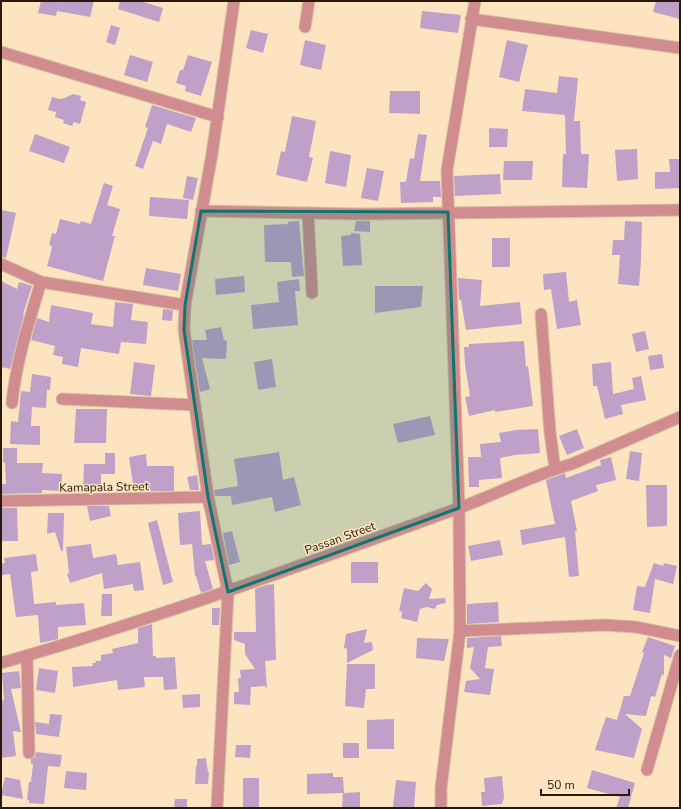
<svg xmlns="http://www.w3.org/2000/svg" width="681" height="809" viewBox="0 0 681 809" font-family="'Nunito Sans',sans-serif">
<rect width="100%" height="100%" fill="#fce4c1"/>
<g fill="#bea0c8">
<polygon points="41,1 94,1 90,17 57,11 56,16 38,13"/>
<polygon points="120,1 140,1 163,8 159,22 118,9"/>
<polygon points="656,1 680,1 680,19 653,12"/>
<polygon points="422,11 461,15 458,33 420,28"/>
<polygon points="111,25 120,28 115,45 106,42"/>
<polygon points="251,30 268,34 263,53 246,48"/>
<polygon points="305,40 326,45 321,70 300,65"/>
<polygon points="507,40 528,45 519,82 499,77"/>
<polygon points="130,55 153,62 147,82 124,75"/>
<polygon points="188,55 212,62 201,96 185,91 186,86 176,83 180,70 183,70"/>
<polygon points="559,76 578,78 574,121 580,121 581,154 589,154 587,188 562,187 563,154 566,154 565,115 522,111 525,89 557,93"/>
<polygon points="390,91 420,91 420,114 389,113"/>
<polygon points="73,94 81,96 80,100 86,102 80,124 74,122 72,126 63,123 64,120 55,117 56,112 48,110 52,97 60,99 65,98"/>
<polygon points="152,105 196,118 191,132 167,124 161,144 153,141 143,169 135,166 148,128 145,127"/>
<polygon points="292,116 316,121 309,157 313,158 307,182 276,175 281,151 285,152"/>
<polygon points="489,128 508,129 507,147 489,147"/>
<polygon points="35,134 70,147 64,163 29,151"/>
<polygon points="418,134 427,135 420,181 440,181 441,197 433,197 433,202 401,203 400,182 406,182 410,158 414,159"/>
<polygon points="637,149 638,179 617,181 615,150"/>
<polygon points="330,151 351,155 346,187 325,183"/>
<polygon points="669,159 680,159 680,188 655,189 655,172 670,172"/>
<polygon points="504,161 533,161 532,180 503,180"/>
<polygon points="367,168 384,171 378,201 361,198"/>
<polygon points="500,174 501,194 455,196 454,176"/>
<polygon points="187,176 198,178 193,200 183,198"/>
<polygon points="104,183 113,186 107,205 120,209 112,236 115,236 103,281 47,266 51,252 52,246 49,245 52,233 56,234 60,219 80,224 81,221 91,224"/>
<polygon points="150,197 189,200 187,219 149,216"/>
<polygon points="1,210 16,213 6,258 1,257"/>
<polygon points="299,221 304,276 292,277 291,262 265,262 264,225 288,224 288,222"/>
<polygon points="356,221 370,221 370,232 354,231"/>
<polygon points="625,221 642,222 641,260 639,286 618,284 620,255 612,255 613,240 624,240"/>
<polygon points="351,233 360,234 362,265 343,266 341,236 351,235"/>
<rect x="492" y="238" width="18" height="29"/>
<polygon points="146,268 181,274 178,291 143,285"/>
<polygon points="566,272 569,302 577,300 581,325 557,329 551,289 544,290 543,274"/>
<polygon points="244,276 245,292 216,295 215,279"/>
<polygon points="458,278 482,280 480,306 520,302 522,324 466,330 461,300 459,300"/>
<polygon points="299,279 300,291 295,291 298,325 253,329 251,305 279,302 277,282"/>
<polygon points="1,281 17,289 19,282 32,286 23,314 24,315 10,369 1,367"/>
<polygon points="375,286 423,286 421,307 375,313"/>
<polygon points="115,302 133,304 131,320 148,322 146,344 121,342 119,354 81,348 78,367 62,364 63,357 53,355 55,346 31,340 37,318 49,322 51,305 93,313 91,324 113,327"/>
<polygon points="163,309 173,310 172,321 162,320"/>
<polygon points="221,327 224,340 227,341 226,359 202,358 210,389 200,392 192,340 207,340 205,330"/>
<polygon points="645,331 649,349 636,352 632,334"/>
<polygon points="524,341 526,367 528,366 533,406 495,412 495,410 469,416 465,397 470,396 465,365 464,347 469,347 469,344"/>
<polygon points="662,354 664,368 650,370 648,356"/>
<polygon points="272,359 276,387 258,390 254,362"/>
<polygon points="134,362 155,365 151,396 130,394"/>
<polygon points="611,362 613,394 634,389 632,378 641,376 646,400 621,405 623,414 605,419 597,386 593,386 592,364"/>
<polygon points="32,374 51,377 50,390 47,390 46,408 32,407 31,426 40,426 40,445 10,444 11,421 18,422 21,391 30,392"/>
<polygon points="76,409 107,409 106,443 74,443"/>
<polygon points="430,416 435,435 398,443 393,424"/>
<polygon points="538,429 540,453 515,455 500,458 502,478 479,480 479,487 469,487 468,457 481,457 480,444 501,442 499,433 516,430"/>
<polygon points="577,429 584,448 567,455 559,436"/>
<polygon points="3,448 17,448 17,463 43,463 42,473 62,474 61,491 42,490 42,493 1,494 1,484 6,484 5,462 3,463"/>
<polygon points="630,451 642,453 639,481 626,479"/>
<polygon points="279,452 283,480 294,477 301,505 275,512 272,497 232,505 231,496 215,496 214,490 238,486 234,459"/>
<polygon points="105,453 115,453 115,474 101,474 101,492 83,492 84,464 105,464"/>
<polygon points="146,454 147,466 174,466 174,491 134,491 129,457"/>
<polygon points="611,457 616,480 596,485 598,491 571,501 577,531 575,531 579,576 569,577 565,537 522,545 520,530 555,524 546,480 565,473 566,478 601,465 600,460"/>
<polygon points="197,475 199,490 190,490 187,477"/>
<polygon points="646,485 667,485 667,526 647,527"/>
<polygon points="87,506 109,506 111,516 90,521"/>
<polygon points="1,508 17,508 18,541 1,541"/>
<polygon points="200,511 202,545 211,544 214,560 205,561 213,589 201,593 196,576 195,576 192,544 180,545 178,513"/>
<polygon points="48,513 64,513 63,551 61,551 55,532 47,534"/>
<polygon points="157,520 173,582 163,585 148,523"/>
<polygon points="232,531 240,562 229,565 223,533"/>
<polygon points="500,540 503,555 471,561 468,546"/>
<polygon points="91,544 93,558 116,554 118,565 140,562 144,590 134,591 133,584 104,589 102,573 70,583 67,574 69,573 66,547"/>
<polygon points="36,554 38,571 31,572 34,604 56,602 56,605 84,603 86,625 58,627 58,639 40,643 38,615 16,617 10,574 2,575 1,569 1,564 5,563 4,558"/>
<rect x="351" y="562" width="27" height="21"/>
<polygon points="654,563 663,566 664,563 677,566 673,584 655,579 650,613 633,610 637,586 645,587"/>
<polygon points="426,583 432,589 429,599 445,598 446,603 437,605 435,609 427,607 420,609 417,622 401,618 402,612 399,611 404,588 418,591"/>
<polygon points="274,584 276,660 265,661 267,689 265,686 251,687 250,705 234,704 234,692 239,692 238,678 241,678 240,670 255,669 245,654 245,644 234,640 234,632 256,632 255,589 266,585"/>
<polygon points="102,594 112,594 112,616 101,616"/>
<polygon points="498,602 499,622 467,624 467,604"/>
<polygon points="212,608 220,608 219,625 212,625"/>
<polygon points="152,624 153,656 156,656 156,658 175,657 177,689 164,690 163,677 144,677 145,687 118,690 117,680 73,687 72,667 93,666 92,663 96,663 95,661 101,661 101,655 113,653 112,649 138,643 138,628"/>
<polygon points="367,629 364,643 372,642 373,650 347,663 347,649 344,648 346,634"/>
<polygon points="501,636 502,646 488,647 485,668 494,669 490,695 464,692 466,681 480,679 470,668 474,647 467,648 467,638"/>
<polygon points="648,637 675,646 671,658 664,655 664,675 662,674 655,697 651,696 646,716 625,714 642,729 634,758 595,750 606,717 617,720 624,696 630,696 644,653 642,652"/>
<polygon points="417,638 449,639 444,661 416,658"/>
<polygon points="347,664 375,664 375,689 366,689 364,708 345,706"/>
<polygon points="39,668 58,671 55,693 36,690"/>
<polygon points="19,671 21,688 11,689 21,732 13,731 16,756 1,758 1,701 4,700 2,673"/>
<polygon points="200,694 200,707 183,708 182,695"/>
<polygon points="50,714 62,715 59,737 36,734 35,722 49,724"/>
<polygon points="394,719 394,749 367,749 367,720"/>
<rect x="343" y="743" width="16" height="15"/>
<polygon points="236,745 251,745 250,758 235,757"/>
<polygon points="36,752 62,755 60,767 48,766 44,804 29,803 29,800 27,800 29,782 31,782 33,764 31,764 31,759 35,757"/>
<polygon points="206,758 208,772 209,772 208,784 195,784 196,766 197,766 197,759"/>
<polygon points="592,770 635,783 628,808 616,808 620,797 587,788"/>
<polygon points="66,771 87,773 86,790 64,788"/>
<polygon points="333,773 333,777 343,777 344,793 360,792 360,808 342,808 343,793 307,794 307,774"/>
<polygon points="502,776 504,798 502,804 482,806 481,792 485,792 484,778"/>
<polygon points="5,777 20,780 23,799 1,795"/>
<rect x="243" y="778" width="16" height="30"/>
<polygon points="396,780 416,782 414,808 393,807"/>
<polygon points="175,799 187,799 187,808 174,808"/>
</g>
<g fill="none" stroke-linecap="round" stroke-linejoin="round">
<defs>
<g id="minor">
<polyline points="471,19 680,48"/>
<polyline points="305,27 309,1"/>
<polyline points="1,52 218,117"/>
<polyline points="201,211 362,214 680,210"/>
<polyline points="308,213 312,293"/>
<polyline points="1,264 41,282 185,305"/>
<polyline points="541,314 550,432 555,469"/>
<polyline points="62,399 195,405"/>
<path d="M12,403C16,361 29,322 41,282"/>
<polyline points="1,501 208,497 209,504"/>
<polyline points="228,592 208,497 184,330 185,305 212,154 234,1"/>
<polyline points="460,631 605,625 636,627 680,636"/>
<polyline points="27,656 29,753"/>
<path d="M1,663C156,619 308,563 459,508C497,494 533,475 572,464L680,417"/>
<polyline points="647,770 680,655"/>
<polyline points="217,808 228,592 227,585"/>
<polyline points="441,808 441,788 460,631 459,508 447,170 475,1"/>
</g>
</defs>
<use href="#minor" stroke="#d5c0a0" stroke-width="13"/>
<use href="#minor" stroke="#d08c8e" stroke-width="11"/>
</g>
<path fill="#0f766e" fill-opacity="0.2" stroke="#0f766e" stroke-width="3" stroke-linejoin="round" d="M201,211L448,212L459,508L228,592L208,497L184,330L185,305Z"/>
<g text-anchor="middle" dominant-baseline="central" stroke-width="3" stroke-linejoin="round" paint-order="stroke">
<g font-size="12" fill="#261b0a" stroke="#fce4c1">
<text transform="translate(104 487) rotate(-1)">Kamapala Street</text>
<text transform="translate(340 538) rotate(-20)">Passan Street</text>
</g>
</g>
<rect width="681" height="809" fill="none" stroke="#261b0a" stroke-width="4"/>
<path d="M541 789v6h88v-6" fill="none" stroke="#261b0a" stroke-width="2"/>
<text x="547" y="789" font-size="12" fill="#261b0a" stroke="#fce4c1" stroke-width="3" paint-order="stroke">50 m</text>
</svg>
